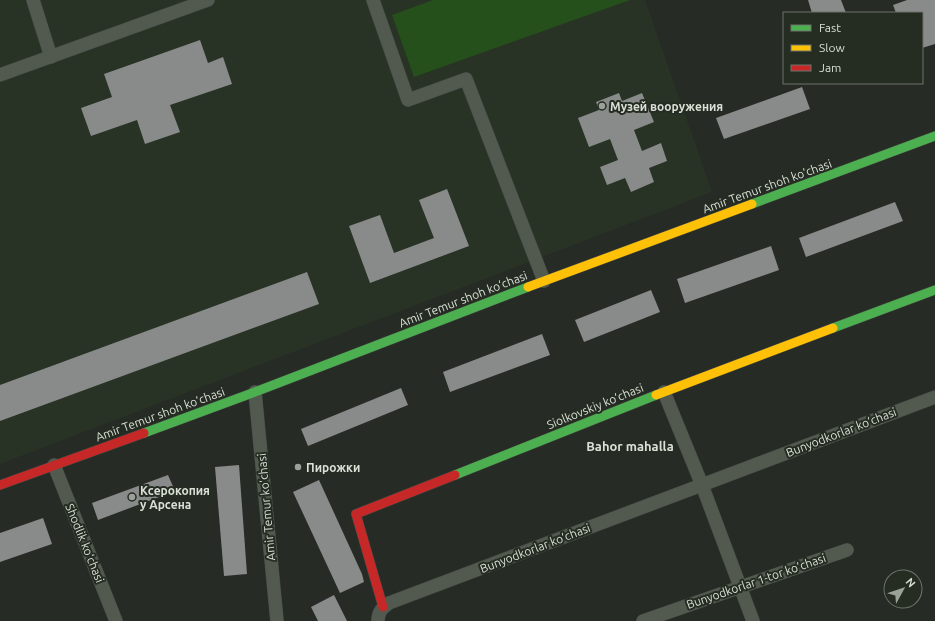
<svg xmlns="http://www.w3.org/2000/svg" width="935" height="621" viewBox="0 0 935 621" font-family="Ubuntu,sans-serif">
<rect width="100%" height="100%" fill="#262b25"/>
<polygon fill="#283325" points="0,0 645,0 712,192 0,464"/>
<polygon fill="#26501b" points="433,0 630,0 414,77 392,15"/>
<g fill="#898b8b">
<polygon points="808,0 841,0 846,13 812,13"/>
<polygon points="907,0 935,0 935,44 922,48 922,13 896,13 893,5"/>
<polygon points="200,40 208,63 223,57 232,84 170,105 180,132 145,144 137,120 91,136 81,108 112,97 104,74"/>
<polygon points="802,87 810,109 724,139 716,118"/>
<polygon points="619,93 622,101 642,93 654,122 634,130 642,151 661,143 667,161 649,168 654,182 631,192 625,178 607,185 600,167 618,160 610,139 589,147 578,118 599,110 596,102"/>
<polygon points="447,189 469,246 370,283 349,226 380,215 394,253 434,238 419,200"/>
<polygon points="895,202 903,221 806,257 799,238"/>
<polygon points="771,246 779,270 685,303 677,279"/>
<polygon points="307,272 319,304 0,421 0,385"/>
<polygon points="651,290 660,312 584,342 575,320"/>
<polygon points="542,334 550,355 450,392 443,372"/>
<polygon points="401,388 408,405 308,446 301,429"/>
<polygon points="239,465 247,574 224,576 215,467"/>
<polygon points="168,475 175,491 98,520 92,503"/>
<polygon points="319,480 362,574 364,582 340,593 293,492"/>
<polygon points="43,518 52,544 0,562 0,533"/>
<polygon points="334,595 347,621 318,621 311,607"/>
</g>
<g fill="none" stroke-linecap="round" stroke-linejoin="round">
<defs>
<g id="street">
<polyline points="33,0 51,57"/>
<polyline points="373,0 408,100 466,79 544,281"/>
<polyline points="0,75 208,0"/>
<polyline points="255,392 277,621"/>
<polyline points="664,392 702,485 753,621"/>
<polyline points="54,465 116,621"/>
<path d="M378,621C378,612 382,608 389,603L935,397"/>
<polyline points="643,621 847,550"/>
</g>
<g id="fast">
<polyline points="752,204 935,136"/>
<polyline points="833,328 935,290"/>
<polyline points="144,433 255,392 528,287"/>
<polyline points="455,475 656,395"/>
</g>
<g id="slow">
<polyline points="528,287 752,204"/>
<polyline points="656,395 833,328"/>
</g>
<g id="jam">
<polyline points="0,485 144,433"/>
<polyline points="383,607 356,514 455,475"/>
</g>
</defs>
<use href="#street" stroke="#444742" stroke-width="14"/>
<use href="#fast" stroke="#444742" stroke-width="10"/>
<use href="#slow" stroke="#444742" stroke-width="10"/>
<use href="#jam" stroke="#444742" stroke-width="10"/>
<use href="#street" stroke="#525a50" stroke-width="13"/>
<use href="#fast" stroke="#4caf50" stroke-width="9"/>
<use href="#slow" stroke="#ffc107" stroke-width="9"/>
<use href="#jam" stroke="#c62828" stroke-width="9"/>
</g>
<g fill="#9ba099" stroke="#252d23" stroke-width="1.5">
<circle cx="602" cy="106" r="4"/>
<circle cx="298" cy="467" r="4"/>
<circle cx="132" cy="497" r="4"/>
</g>
<g text-anchor="middle" dominant-baseline="central" stroke-width="4" stroke-linejoin="round" paint-order="stroke">
<g font-size="12" font-weight="bold" fill="#dadfd8" stroke="#252d23" text-anchor="start">
<text x="610" y="106">Музей вооружения</text>
<text x="306" y="467">Пирожки</text>
<text x="140" y="490">Ксерокопия<tspan x="140" dy="14">у Арсена</tspan></text>
</g>
<g font-size="12" fill="#dadfd8" stroke="#252d23">
<text transform="translate(767 186) rotate(-20)">Amir Temur shoh ko‘chasi</text>
<text transform="translate(463 299) rotate(-21)">Amir Temur shoh ko‘chasi</text>
<text transform="translate(595 406) rotate(-22)">Siolkovskiy ko‘chasi</text>
<text transform="translate(160 414) rotate(-20)">Amir Temur shoh ko‘chasi</text>
<text transform="translate(841 432) rotate(-21)">Bunyodkorlar ko‘chasi</text>
<text transform="translate(266 507) rotate(-95)">Amir Temur ko‘chasi</text>
<text transform="translate(85 543) rotate(68)">Shodlik ko‘chasi</text>
<text transform="translate(535 548) rotate(-21)">Bunyodkorlar ko‘chasi</text>
<text transform="translate(756 581) rotate(-19)">Bunyodkorlar 1-tor ko‘chasi</text>
</g>
<g font-size="13" font-weight="bold" fill="#dadfd8" stroke="#252d23">
<text x="630" y="446">Bahor mahalla</text>
</g>
</g>
<rect x="783" y="12" width="140" height="72" fill="#252d23" stroke="#6d746b"/>
<rect x="791" y="25" width="20" height="6" fill="#4caf50" stroke="#6d746b"/>
<text x="819" y="32" font-size="12" fill="#dadfd8">Fast</text>
<rect x="791" y="45" width="20" height="6" fill="#ffc107" stroke="#6d746b"/>
<text x="819" y="52" font-size="12" fill="#dadfd8">Slow</text>
<rect x="791" y="65" width="20" height="6" fill="#c62828" stroke="#6d746b"/>
<text x="819" y="72" font-size="12" fill="#dadfd8">Jam</text>
<g transform="translate(903 589) rotate(50)"><circle r="19" fill="#252d23" stroke="#6d746b"/>
<path d="M0-3L7 15L0 10L-7 15Z" fill="#9ba099"/>
<text y="-6" font-size="11" font-weight="bold" text-anchor="middle" fill="#dadfd8">N</text>
</g>
</svg>
